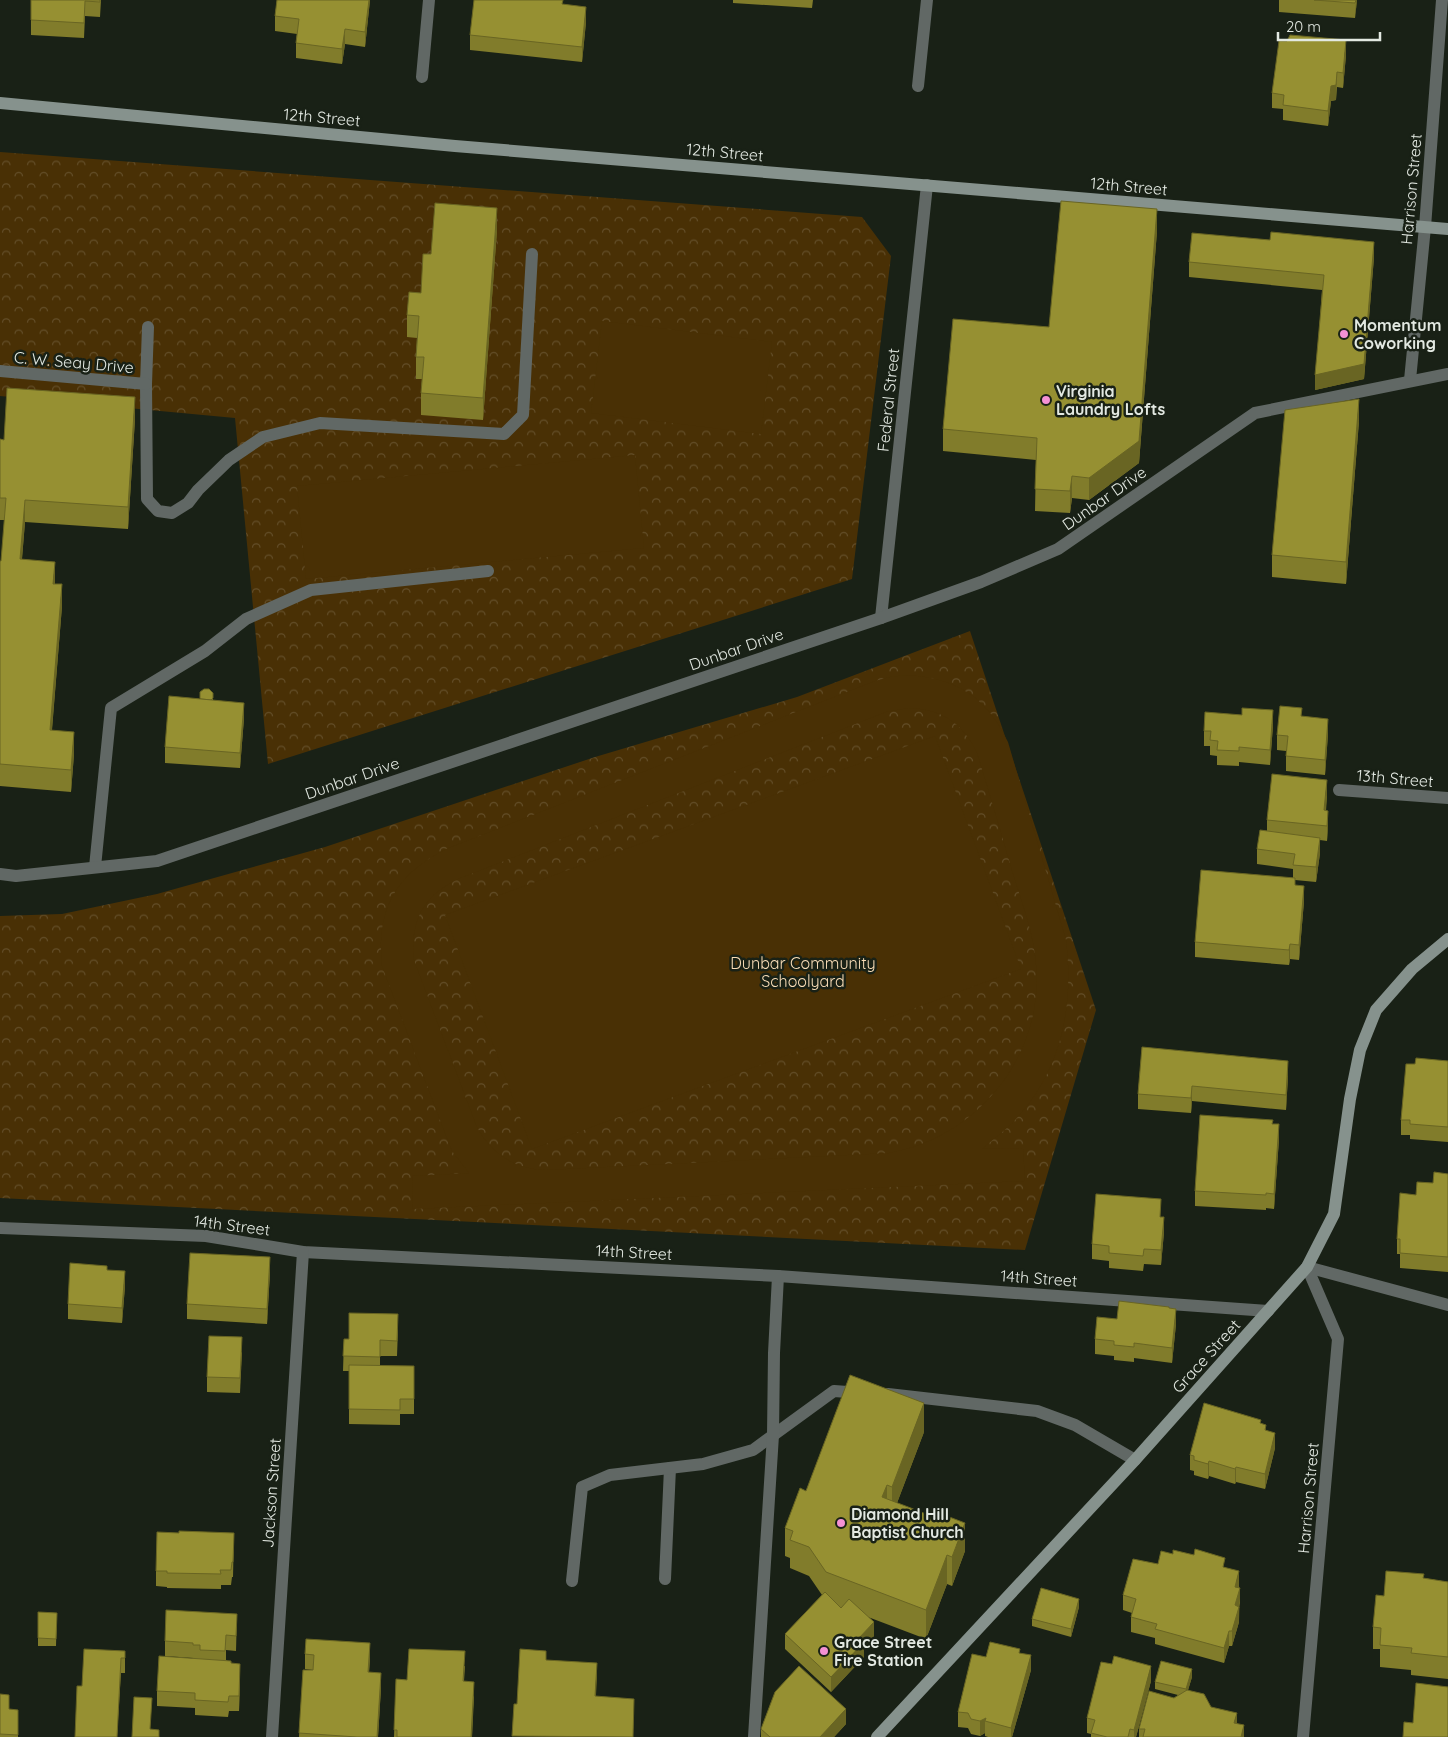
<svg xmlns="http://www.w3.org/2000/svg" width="1448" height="1737" viewBox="0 0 1448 1737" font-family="Quicksand,sans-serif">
<defs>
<pattern id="park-crowns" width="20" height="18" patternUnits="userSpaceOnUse" patternTransform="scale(1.25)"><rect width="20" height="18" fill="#493005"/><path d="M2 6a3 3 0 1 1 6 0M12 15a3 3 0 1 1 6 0" fill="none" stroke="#634e29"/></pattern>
</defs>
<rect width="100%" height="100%" fill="#192116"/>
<g fill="url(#park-crowns)">
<polygon points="0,152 862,217 891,256 852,579 268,764 235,418 0,396"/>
<polygon points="970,631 1096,1010 1025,1250 0,1198 0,916 62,914 157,894 325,847 595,757 797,697"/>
</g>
<g fill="#493005" fill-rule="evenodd">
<polygon points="602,321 772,342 761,434 591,413"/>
<polygon points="635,455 644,548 306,579 297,486"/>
<path d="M906,675C956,678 986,696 1008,742L1066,940C1074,1006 1062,1069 1016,1119C1006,1130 993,1139 982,1149L1023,1148L1025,1181L413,1209L412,1176L469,1173L452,1151L446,1136L382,966C376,910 395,875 446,849L875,681L890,677ZM908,708C942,709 963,723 977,753C990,795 1002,836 1014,877C1023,906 1034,935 1036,965C1043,1041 997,1111 929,1141C916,1147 902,1150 889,1153L546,1170C514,1169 490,1153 476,1125L414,960C410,921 423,896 458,879L886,712Z"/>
<polygon points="935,736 1021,969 532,1149 445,915"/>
</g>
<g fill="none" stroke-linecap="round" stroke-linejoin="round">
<g stroke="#616865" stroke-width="12">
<polyline points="148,327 146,384 147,499 158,511 172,513 188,503 198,490 229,460 263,437 320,423 504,434 523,415 532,254"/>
<polyline points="0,371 146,384"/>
<polyline points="95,867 111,708 205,651 246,619 311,590 488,571"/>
<polyline points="888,1394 1037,1411 1075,1425 1135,1460"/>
<polyline points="665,1579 670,1468"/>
<polyline points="572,1581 582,1487 610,1475 703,1464 753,1450 834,1391 861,1393"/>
<polyline points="754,1737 773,1435 774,1353 778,1276"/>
</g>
<g stroke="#616865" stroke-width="12">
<polyline points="422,77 429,0"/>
<polyline points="918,86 927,0"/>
<polyline points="1410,380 1425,227 1442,0"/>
<polyline points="881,618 927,185"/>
<polyline points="1339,790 1448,798"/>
<polyline points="0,874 16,876 157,861 881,618 981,582 1058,549 1255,413 1448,374"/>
<polyline points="0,1228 206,1236 303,1252 778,1276 1268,1311"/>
<polyline points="1307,1267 1448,1305"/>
<polyline points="272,1737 303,1252"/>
<polyline points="1303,1737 1338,1339 1307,1267"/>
</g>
<g stroke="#86928d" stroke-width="12">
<polyline points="0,103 455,146 1448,229"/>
<polyline points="877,1737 1135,1460 1307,1267 1334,1214 1350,1099 1360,1050 1376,1010 1412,969 1448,939"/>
</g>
</g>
<g fill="#817c2b">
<polygon points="31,0 101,0 100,17 85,16 84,38 31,35"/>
<polygon points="277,0 370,0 365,47 345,44 342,64 296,58 296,43 297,34 275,31 275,16"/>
<polygon points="733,0 813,0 812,8 733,3"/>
<polygon points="1279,0 1357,0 1355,18 1279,12"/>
<polygon points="563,4 586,22 582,62 470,50 470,35"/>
<polygon points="1346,55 1343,88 1337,87 1336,100 1331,101 1328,126 1283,120 1283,109 1272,108 1272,93"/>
<polygon points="497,230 483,420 421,415 421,393 422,379 416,379 416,357 417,338 407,337 407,315 421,293 431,254"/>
<polygon points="1157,231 1139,463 1089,500 1072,498 1070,513 1035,511 1036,460 943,451 943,429 1049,327"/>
<polygon points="1270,240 1374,257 1364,379 1315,390 1322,290 1189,277 1189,262"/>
<polygon points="135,419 128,529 25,522 22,559 55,584 62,606 52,730 74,754 71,792 0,786 0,561 1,561 5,520 0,520 0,439 4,440"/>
<polygon points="1359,421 1346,584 1272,577 1272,555"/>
<polygon points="213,693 213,700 244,718 240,768 165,763 165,747 200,699"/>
<polygon points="1302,717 1328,734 1325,775 1286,771 1286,751 1277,750 1277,735"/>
<polygon points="1273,725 1270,765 1239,762 1239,766 1217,765 1217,756 1210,755 1210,746 1204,746 1204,731"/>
<polygon points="1327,795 1326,811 1328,826 1327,841 1320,840 1320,853 1316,882 1295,880 1295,885 1304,901 1299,960 1290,959 1289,965 1195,957 1195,942 1293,878 1293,869 1257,864 1257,849 1267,831 1267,820"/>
<polygon points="1142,1047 1288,1076 1286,1110 1192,1101 1191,1113 1138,1109 1138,1094"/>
<polygon points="1448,1061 1448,1142 1410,1139 1410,1135 1401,1135 1401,1120 1415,1064"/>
<polygon points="1273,1124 1279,1139 1274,1209 1266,1208 1266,1210 1195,1206 1195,1191"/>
<polygon points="1448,1174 1448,1272 1400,1268 1400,1254 1397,1254 1397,1239 1416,1195"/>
<polygon points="1161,1217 1164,1232 1161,1265 1144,1264 1143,1271 1109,1268 1109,1261 1092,1259 1092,1244"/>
<polygon points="270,1272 267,1324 187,1319 187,1304"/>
<polygon points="125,1286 122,1323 68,1319 68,1304"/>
<polygon points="1169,1308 1176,1324 1172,1363 1134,1358 1134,1362 1114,1360 1114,1356 1095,1354 1095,1339 1117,1319"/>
<polygon points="398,1329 397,1356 380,1356 380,1366 414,1366 414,1414 400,1414 400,1425 349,1424 349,1371 343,1371 344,1339 349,1339"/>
<polygon points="242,1352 240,1393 207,1392 207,1377"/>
<polygon points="1261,1423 1266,1430 1275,1448 1265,1489 1236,1482 1235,1484 1209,1476 1208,1479 1194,1475 1194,1471 1190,1470 1190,1455"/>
<polygon points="924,1432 897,1503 965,1551 952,1586 947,1584 926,1639 868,1617 874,1637 864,1649 864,1657 831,1692 785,1649 785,1634 822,1595 809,1576 790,1568 790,1558 785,1556 785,1528 806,1491"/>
<polygon points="234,1533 233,1577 232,1577 231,1585 221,1585 221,1589 167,1588 167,1587 156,1586 156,1571"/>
<polygon points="1158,1564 1225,1567 1239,1586 1240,1603 1239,1607 1239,1622 1232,1646 1229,1646 1224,1663 1155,1644 1155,1638 1131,1632 1131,1617 1132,1613 1123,1610 1123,1595"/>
<polygon points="1424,1578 1448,1582 1448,1679 1411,1675 1411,1670 1380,1667 1380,1649 1373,1649 1373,1627 1384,1596"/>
<polygon points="1079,1607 1071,1637 1032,1626 1032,1619"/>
<polygon points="38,1612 57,1613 56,1646 38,1646"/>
<polygon points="237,1614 236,1651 226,1650 226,1660 231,1663 240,1679 239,1711 229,1711 228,1717 195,1715 195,1708 157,1706 157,1691 193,1658 165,1656 165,1641"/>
<polygon points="125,1651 125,1673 121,1673 117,1737 75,1737 82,1686"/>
<polygon points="1020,1653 1031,1670 1012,1737 988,1737 985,1736 985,1733 980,1736 971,1734 968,1728 958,1727 958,1712 986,1657"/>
<polygon points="305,1654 370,1658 369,1672 381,1688 378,1737 299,1737 303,1670 313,1670 305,1669"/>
<polygon points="465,1666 464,1681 474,1697 472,1737 394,1737 396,1679 407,1680"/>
<polygon points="1192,1677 1188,1690 1211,1707 1237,1724 1244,1737 1139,1737 1139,1729 1174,1698 1178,1695 1155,1689 1155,1682"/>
<polygon points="1151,1681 1136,1737 1091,1737 1091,1734 1087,1733 1087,1718"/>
<polygon points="0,1694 18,1725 18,1737 0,1737"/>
<polygon points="846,1724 834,1737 761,1737 761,1729"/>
</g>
<g fill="#696523">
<polygon points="369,0 370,0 365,47 365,32"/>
<polygon points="1356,0 1357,0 1355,18"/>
<polygon points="586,7 586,22 582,62 582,47"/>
<polygon points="345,29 345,44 342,64 342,49"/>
<polygon points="1346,40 1346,55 1343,88 1343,73"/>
<polygon points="1337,72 1336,100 1331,101 1328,126 1328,111 1331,86"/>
<polygon points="497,208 497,230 483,420 483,398"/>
<polygon points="1157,209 1157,231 1139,463 1089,500 1089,478"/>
<polygon points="1374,242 1374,257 1364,379 1315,390 1315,375"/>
<polygon points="135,397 135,419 128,529 128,507"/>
<polygon points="1359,399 1359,421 1346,584 1346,562"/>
<polygon points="1072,476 1072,498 1070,513 1070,491"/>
<polygon points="25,500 25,522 20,581 20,559"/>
<polygon points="55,562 55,584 53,584"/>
<polygon points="62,584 62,606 50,752 50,730"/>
<polygon points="244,703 244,718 240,768 240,753"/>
<polygon points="1273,710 1273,725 1270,765 1270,750"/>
<polygon points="1328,719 1328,734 1325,775 1325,760"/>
<polygon points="74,732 74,754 71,792 71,770"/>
<polygon points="1327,780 1327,795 1324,826 1324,810"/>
<polygon points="1328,811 1328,826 1327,841 1327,826"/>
<polygon points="1320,838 1320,853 1316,882 1316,867"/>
<polygon points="1304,886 1304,901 1299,960 1299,945"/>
<polygon points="1290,944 1290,959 1289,965 1289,950"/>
<polygon points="1288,1061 1288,1076 1286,1110 1286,1095"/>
<polygon points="1192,1086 1192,1101 1191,1113 1191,1098"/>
<polygon points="1279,1124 1279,1139 1274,1209 1274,1194"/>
<polygon points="1164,1217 1164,1232 1161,1265 1161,1250"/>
<polygon points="270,1257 270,1272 267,1324 267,1309"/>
<polygon points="125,1271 125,1286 122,1323 122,1308"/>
<polygon points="1176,1309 1176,1324 1172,1363 1172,1348"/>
<polygon points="924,1403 924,1432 892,1516 892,1487"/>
<polygon points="1275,1433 1275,1448 1265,1489 1265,1474"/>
<polygon points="1209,1461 1209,1476 1208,1479 1208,1464"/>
<polygon points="1236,1467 1236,1482 1235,1484 1235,1469"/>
<polygon points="887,1485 887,1514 882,1497"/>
<polygon points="965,1523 965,1551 952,1586 952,1557"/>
<polygon points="947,1555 947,1584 926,1639 926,1610"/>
<polygon points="1239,1571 1239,1586 1235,1602 1235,1587"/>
<polygon points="1240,1588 1239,1622 1232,1646 1232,1631 1235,1605"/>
<polygon points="1079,1599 1079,1607 1071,1637 1071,1629"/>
<polygon points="874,1622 874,1637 864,1649 864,1657 831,1692 831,1677 859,1638"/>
<polygon points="1229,1631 1229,1646 1224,1663 1224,1648"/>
<polygon points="370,1643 370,1658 368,1687 368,1672"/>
<polygon points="1031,1655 1031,1670 1012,1737 1011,1737 1011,1728"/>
<polygon points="597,1663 597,1678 595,1712 595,1696"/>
<polygon points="240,1664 240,1679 239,1711 239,1696"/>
<polygon points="1151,1666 1151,1681 1136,1737 1134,1737 1134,1730"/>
<polygon points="1192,1669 1192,1677 1186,1697 1186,1689"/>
<polygon points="381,1673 381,1688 378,1737 377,1737"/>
<polygon points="474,1682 472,1737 471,1737"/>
<polygon points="846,1709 846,1724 834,1737 820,1737"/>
<polygon points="1237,1713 1237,1728 1234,1723"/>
<polygon points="986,1718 985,1721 985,1733 980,1736 980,1721"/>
<polygon points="1244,1725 1244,1737 1241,1737"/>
</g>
<g fill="#969032" stroke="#696523">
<polygon points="31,0 100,0 100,2 85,1 84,23 31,20"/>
<polygon points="277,0 369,0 365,32 345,29 342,49 296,43 299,19 275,16"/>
<polygon points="474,0 563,0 562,4 586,7 582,47 470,35"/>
<polygon points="1314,0 1356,0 1355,3"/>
<polygon points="1290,35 1346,40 1343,73 1337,72 1336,85 1331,86 1328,111 1283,105 1284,95 1272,93 1279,41 1287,41"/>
<polygon points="1061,201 1157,209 1139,441 1089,478 1072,476 1070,491 1035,489 1037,438 943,429 953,319 1049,327"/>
<polygon points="435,203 497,208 483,398 421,393 424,357 416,357 419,316 407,315 409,292 421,293 423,254 431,254"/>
<polygon points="1271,232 1374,242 1364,364 1315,375 1324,275 1189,262 1192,233 1270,240"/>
<polygon points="7,388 135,397 128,507 25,500 20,559 55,562 53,584 62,584 50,730 74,732 71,770 0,764 0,561 1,561 6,498 0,498 0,439 4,440"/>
<polygon points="1359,399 1346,562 1272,555 1285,410"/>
<polygon points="204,689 209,689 213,693 213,698 211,700 201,699 200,698 200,692"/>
<polygon points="169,696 244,703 240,753 165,747"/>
<polygon points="1280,706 1302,708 1301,716 1328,719 1325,760 1286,756 1288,736 1277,735"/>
<polygon points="1242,708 1273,710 1270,750 1239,747 1239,751 1217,750 1218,741 1210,740 1211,731 1204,731 1205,712 1242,715"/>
<polygon points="1272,774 1327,780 1324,810 1328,811 1327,826 1267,820"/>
<polygon points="1260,830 1320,838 1316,867 1293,865 1295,854 1257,849"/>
<polygon points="1201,870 1295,878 1295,885 1304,886 1299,945 1290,944 1289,950 1195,942"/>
<polygon points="1142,1047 1288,1061 1286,1095 1192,1086 1191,1098 1138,1094"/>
<polygon points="1416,1058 1448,1061 1448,1127 1410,1124 1410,1120 1401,1120 1406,1064 1415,1064"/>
<polygon points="1200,1115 1273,1120 1272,1124 1279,1124 1274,1194 1266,1193 1266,1195 1195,1191"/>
<polygon points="1434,1172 1448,1174 1448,1257 1400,1253 1400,1239 1397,1239 1400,1193 1416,1195 1417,1182 1433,1183"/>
<polygon points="1096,1194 1161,1199 1160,1217 1164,1217 1161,1250 1144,1249 1143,1256 1109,1253 1109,1246 1092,1244"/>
<polygon points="190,1253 270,1257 267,1309 187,1304"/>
<polygon points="70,1263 107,1266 107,1270 125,1271 122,1308 68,1304"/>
<polygon points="1119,1301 1169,1307 1169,1308 1176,1309 1172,1348 1134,1343 1134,1347 1114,1345 1114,1341 1095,1339 1097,1317 1117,1319"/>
<polygon points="349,1313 398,1314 397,1341 380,1340 380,1357 343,1356 344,1339 349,1339"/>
<polygon points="209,1336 242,1337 240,1378 207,1377"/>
<polygon points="349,1365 414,1366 414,1399 400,1399 400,1410 349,1409"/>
<polygon points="850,1375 924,1403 892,1487 887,1485 882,1497 929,1515 931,1510 965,1523 952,1557 947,1555 926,1610 826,1572 809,1547 790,1540 793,1531 785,1528 800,1488 806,1491"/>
<polygon points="1204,1403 1261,1420 1260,1423 1266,1425 1265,1430 1275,1433 1265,1474 1236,1467 1235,1469 1209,1461 1208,1464 1194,1460 1194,1456 1190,1455"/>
<polygon points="179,1531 234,1533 233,1562 232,1562 231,1570 220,1570 221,1574 167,1573 167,1571 156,1571 157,1532 179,1533"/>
<polygon points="1195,1549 1225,1558 1223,1567 1239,1571 1235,1587 1240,1588 1235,1605 1239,1607 1232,1631 1229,1631 1224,1648 1155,1629 1157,1624 1131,1617 1136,1599 1123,1595 1133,1559 1158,1564 1161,1551 1173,1554 1173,1550 1194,1555"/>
<polygon points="1386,1571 1424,1574 1423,1578 1448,1582 1448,1657 1411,1653 1412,1648 1380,1645 1381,1628 1373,1627 1376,1595 1384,1596"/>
<polygon points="1041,1588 1079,1599 1071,1629 1032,1619"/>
<polygon points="825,1592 841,1608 849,1599 874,1622 859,1638 864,1642 831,1677 785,1634"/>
<polygon points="166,1610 237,1614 236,1636 226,1635 225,1651 200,1650 200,1645 193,1645 193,1643 165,1641"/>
<polygon points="38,1612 57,1613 56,1639 38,1638"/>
<polygon points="306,1639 370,1643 368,1672 381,1673 377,1737 357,1737 299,1733 303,1670 313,1670 314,1655 305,1654"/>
<polygon points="990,1642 1020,1649 1019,1653 1031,1655 1011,1728 985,1721 986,1718 980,1721 971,1719 968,1713 958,1712 972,1654 986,1657"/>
<polygon points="84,1649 125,1651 125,1658 121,1658 117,1737 75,1737 77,1686 82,1686"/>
<polygon points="409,1649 465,1651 463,1681 474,1682 471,1737 397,1737 397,1730 394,1730 396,1679 407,1680"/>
<polygon points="520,1649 546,1651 546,1660 597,1663 595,1696 634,1699 633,1737 512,1736 514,1704 517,1704"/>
<polygon points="159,1656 231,1661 231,1663 240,1664 239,1696 229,1696 228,1702 195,1700 195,1693 157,1691"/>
<polygon points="1114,1656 1151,1666 1134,1730 1130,1729 1128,1737 1107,1737 1091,1733 1095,1720 1087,1718 1101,1662 1112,1664"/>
<polygon points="1161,1661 1192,1669 1186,1689 1155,1682"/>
<polygon points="799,1666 846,1709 820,1737 770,1737 761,1729 775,1692"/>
<polygon points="1416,1683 1448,1687 1448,1737 1403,1737 1404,1722 1413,1723"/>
<polygon points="1187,1690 1204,1694 1211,1707 1237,1713 1234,1723 1244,1725 1241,1737 1143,1737 1145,1729 1139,1729 1149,1691 1174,1698"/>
<polygon points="0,1694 9,1695 9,1709 18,1710 18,1735 0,1734"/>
<polygon points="134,1697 152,1698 150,1729 159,1730 159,1737 132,1737"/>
</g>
<g fill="#f491d4" stroke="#192116" stroke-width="2">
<circle cx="1344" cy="334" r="5"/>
<circle cx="1046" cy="400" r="5"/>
<circle cx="841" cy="1523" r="5"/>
<circle cx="824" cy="1651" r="5"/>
</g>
<g text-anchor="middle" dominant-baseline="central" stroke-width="5" stroke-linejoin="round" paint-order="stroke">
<g font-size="16" fill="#e3e9e2" stroke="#192116">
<text transform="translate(322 117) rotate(5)">12th Street</text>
<text transform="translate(725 152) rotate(5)">12th Street</text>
<text transform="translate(1129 186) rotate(5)">12th Street</text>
<text transform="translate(1411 189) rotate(-85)">Harrison Street</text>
<text transform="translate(74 362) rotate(5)">C. W. Seay Drive</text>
<text transform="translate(888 400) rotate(-84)">Federal Street</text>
<text transform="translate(1104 498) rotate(-35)">Dunbar Drive</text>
<text transform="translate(736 649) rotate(-19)">Dunbar Drive</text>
<text transform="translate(352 778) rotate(-19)">Dunbar Drive</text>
<text transform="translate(1395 778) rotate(5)">13th Street</text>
<text transform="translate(232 1225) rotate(7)">14th Street</text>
<text transform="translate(634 1252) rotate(3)">14th Street</text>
<text transform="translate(1039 1278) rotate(4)">14th Street</text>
<text transform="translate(1206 1356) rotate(-48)">Grace Street</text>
<text transform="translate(271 1493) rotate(-86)">Jackson Street</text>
<text transform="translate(1308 1498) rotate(-85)">Harrison Street</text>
</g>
<g font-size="16" font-weight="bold" fill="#e3e9e2" stroke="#192116" text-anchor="start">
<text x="1354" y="325">Momentum<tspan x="1354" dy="18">Coworking</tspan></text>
<text x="1056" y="391">Virginia<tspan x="1056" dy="18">Laundry Lofts</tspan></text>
<text x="851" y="1514">Diamond Hill<tspan x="851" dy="18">Baptist Church</tspan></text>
<text x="834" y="1642">Grace Street<tspan x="834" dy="18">Fire Station</tspan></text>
</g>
<g font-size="16" fill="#fadeb8" stroke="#192116">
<text x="803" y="963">Dunbar Community<tspan x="803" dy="18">Schoolyard</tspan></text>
</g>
</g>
<path d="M1278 32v8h102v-8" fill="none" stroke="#e3e9e2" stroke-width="2.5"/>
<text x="1286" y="32" font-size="15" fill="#e3e9e2" stroke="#192116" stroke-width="4" paint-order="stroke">20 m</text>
</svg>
